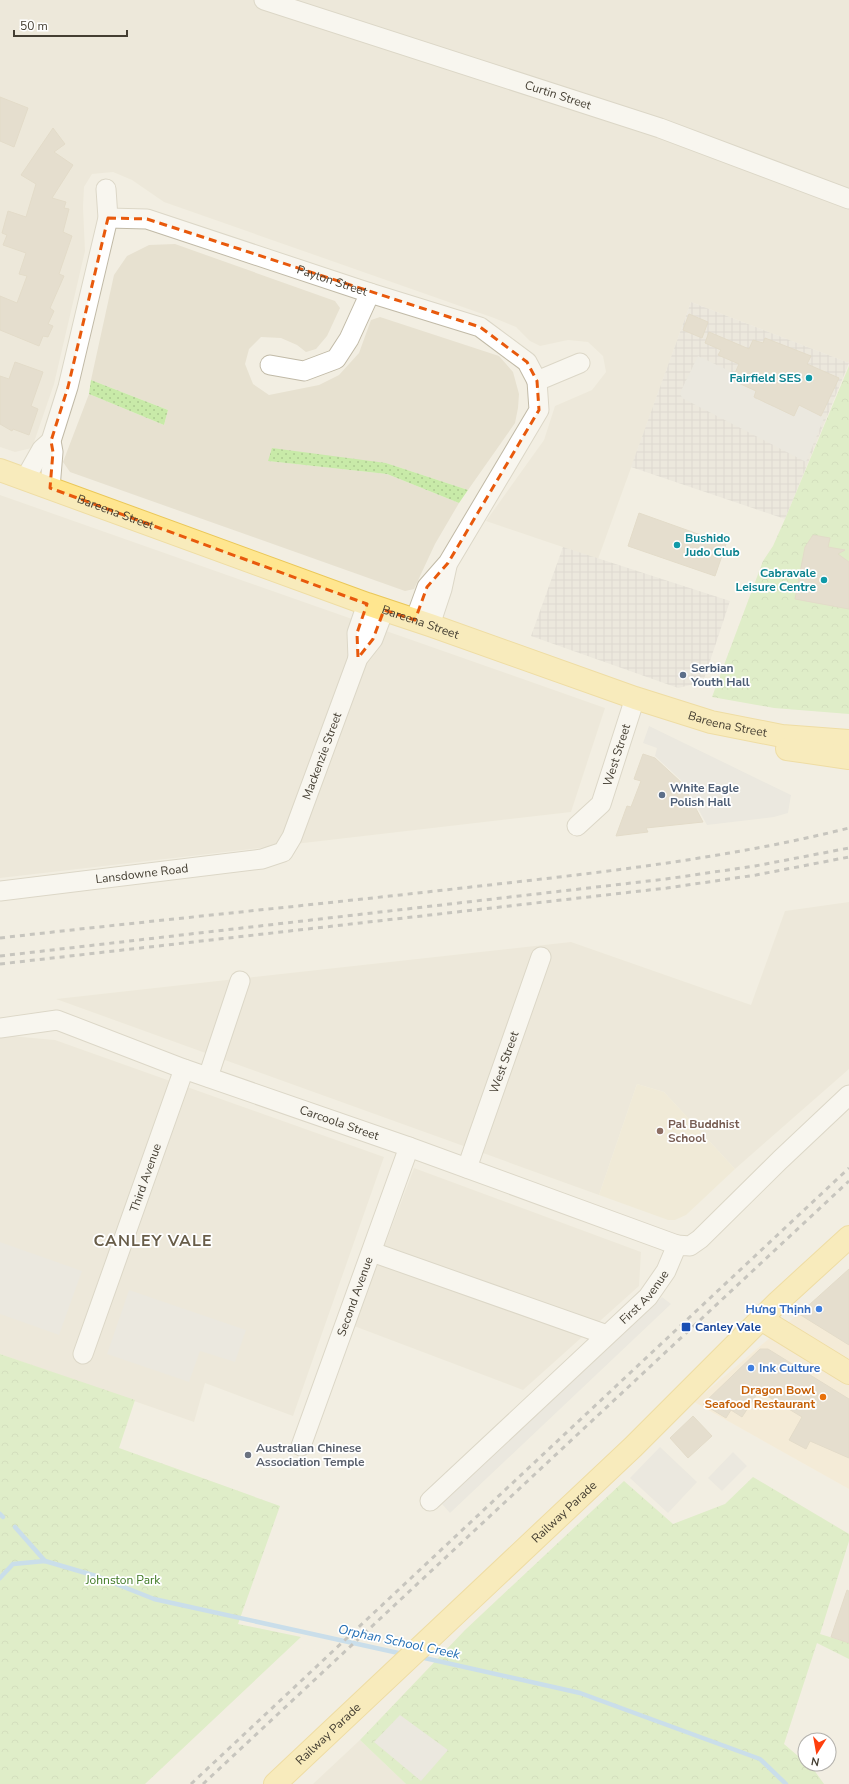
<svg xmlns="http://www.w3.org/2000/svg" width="849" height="1784" viewBox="0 0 849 1784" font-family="'Nunito Sans',sans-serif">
<defs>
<pattern id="industrial-grid" width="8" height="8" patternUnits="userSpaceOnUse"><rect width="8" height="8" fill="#e4dfd8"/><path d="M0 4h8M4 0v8" fill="none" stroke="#c5c0ba"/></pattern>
<pattern id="grass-dots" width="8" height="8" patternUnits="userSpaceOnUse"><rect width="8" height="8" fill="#c8eaa8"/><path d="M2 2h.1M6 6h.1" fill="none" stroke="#adca91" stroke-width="1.8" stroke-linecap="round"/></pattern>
<pattern id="park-crowns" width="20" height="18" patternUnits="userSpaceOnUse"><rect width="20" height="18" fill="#c8eaa8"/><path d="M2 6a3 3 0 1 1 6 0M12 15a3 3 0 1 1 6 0" fill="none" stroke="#adca91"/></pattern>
</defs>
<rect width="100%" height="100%" fill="#f2eee2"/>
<g fill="#e7e1d0">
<polygon points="0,0 849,0 849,363 691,302 598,559 486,521 544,440 555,406 592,390 606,372 603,356 588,342 568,340 540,346 530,341 516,327 494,318 164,202 132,180 113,172 92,174 84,187 83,207 85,251 54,384 32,448 15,452 0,447"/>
<polygon points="175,244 335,301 340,308 327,336 316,349 306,352 297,345 281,338 261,337 249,349 245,364 253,384 269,395 319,385 339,375 359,353 371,320 380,317 499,356 513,372 519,394 518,408 515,423 468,490 386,463 269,461 387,474 459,503 435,544 414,589 405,591 70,472 63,462 89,394 164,425 168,410 91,380 114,275 127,256 149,245"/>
<polygon points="0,495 605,708 571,812 0,878"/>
<polygon points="849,902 849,1069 735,1169 664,1092 637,1084 599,1195 56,999 571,942 751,1005 785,911"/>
<polygon points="0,1035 55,1040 384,1157 293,1416 205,1383 194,1422 0,1354"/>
<polygon points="414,1168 641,1252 639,1286 523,1390 354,1326"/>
<polygon points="360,1740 406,1784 313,1784"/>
</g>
<polygon fill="#f7e7cb" points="849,1271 849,1489 694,1402"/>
<g fill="url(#industrial-grid)">
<polygon points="691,302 849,363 785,519 631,467"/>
<polygon points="563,547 730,601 703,682 678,688 531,636"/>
</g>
<polygon fill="#ede5cb" points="637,1084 664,1092 735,1169 686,1215 675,1220 668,1220 599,1195"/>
<g fill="url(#grass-dots)">
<polygon points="91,380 168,410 164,425 89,394"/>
<polygon points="272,448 386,463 468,490 459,503 387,474 268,461"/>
</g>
<g fill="url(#park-crowns)">
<polygon points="849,366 849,714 774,708 712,697 763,561 773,546 785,519"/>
<polygon points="0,1354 135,1400 119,1448 280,1506 238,1624 301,1637 145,1784 0,1784"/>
<polygon points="753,1477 849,1534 849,1541 820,1634 849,1643 849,1659 817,1643 784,1744 805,1762 805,1764 814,1770 824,1784 406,1784 360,1740 465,1630 624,1481 673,1524 725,1504"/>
</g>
<g fill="#e2e0db">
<polygon points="698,356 759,385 754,398 794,416 799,405 824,418 806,462 682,398 680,393"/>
<polygon points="649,726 791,795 788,813 774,817 707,825 684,783 655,756 657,748 643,743"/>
<polygon points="0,1242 82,1271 59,1335 0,1314"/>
<polygon points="129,1290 246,1330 235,1362 200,1351 189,1382 107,1354"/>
<polygon points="662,1297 671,1304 450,1513 442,1504"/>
<polygon points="660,1447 697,1482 668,1513 630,1478"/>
<polygon points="733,1452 747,1466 722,1491 708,1478"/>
<polygon points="400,1715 448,1750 421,1781 374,1742"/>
</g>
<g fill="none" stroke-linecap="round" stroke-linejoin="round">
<g stroke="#99caf4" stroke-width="4.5">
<polyline points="0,1514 3,1517"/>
<polyline points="15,1527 45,1561"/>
<polyline points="0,1578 13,1564 45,1561 96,1576 154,1599 403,1654"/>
<polyline points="420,1657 580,1693 760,1759 786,1784"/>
</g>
</g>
<g fill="#d4cbb7" stroke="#d0c3aa">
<polygon points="0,97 28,108 14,147 0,141"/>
<polygon points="53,128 65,144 54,152 73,165 52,198 66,202 64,208 69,209 63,232 72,236 59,274 64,276 50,308 54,311 48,324 53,326 48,337 43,336 39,346 0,330 0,296 17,303 27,276 19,274 26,253 3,245 7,235 2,233 8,211 26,217 36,184 21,175"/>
<polygon points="689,314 708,322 702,338 683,330"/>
<polygon points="709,332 749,349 753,340 763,343 765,338 811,356 807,364 839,378 821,416 799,405 794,416 754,397 756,391 732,380 739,364 718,355 721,350 705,343"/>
<polygon points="15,362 43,372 31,406 38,409 29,435 13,429 12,431 0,424 0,376 9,379"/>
<polygon points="639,513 726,544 715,576 628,546"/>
<polygon points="813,535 830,538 828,547 845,550 838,554 849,562 849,609 795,599 805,547"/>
<polygon points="643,754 655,758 683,784 703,822 646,828 648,832 616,836 627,806 631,807 641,781 634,779"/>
<polygon points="849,1269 849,1345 799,1314"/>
<polygon points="760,1349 768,1349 849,1399 849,1458 810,1441 806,1449 789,1440 802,1417 759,1391 742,1417 731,1410 726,1418 703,1404"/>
<polygon points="693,1416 712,1436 688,1458 670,1438"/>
<polygon points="847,1590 849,1591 849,1643 831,1637"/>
</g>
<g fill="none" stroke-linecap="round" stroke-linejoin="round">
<defs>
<g id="minor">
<path id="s1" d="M264,0L660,128L849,199"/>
<path id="s2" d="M108,218L147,219L370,293L480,327L527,362L537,381"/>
<polyline points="270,365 304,371 336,359 349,339 370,293"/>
<polyline points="25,479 42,449 51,441"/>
<polyline points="50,488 53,452 51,441 68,387 108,218 106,189"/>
<polyline points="415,620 427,587 448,563 539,410 537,381 580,363"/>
<polyline points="430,625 442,589 447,566"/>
<polyline points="358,658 357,633 367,604"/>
<path id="s3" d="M577,826L601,804L635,698"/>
<path id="s4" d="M0,891L262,859L283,852L292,837L358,658L373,639L384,610"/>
<path id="s5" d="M0,1028L57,1020L184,1069L409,1147L677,1245"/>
<polyline points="208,1077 240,981"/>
<path id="s6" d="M467,1168L541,957"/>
<polyline points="372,1252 607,1335"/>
<path id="s7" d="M83,1354L184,1069"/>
<path id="s8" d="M301,1446L409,1147"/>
<path id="s9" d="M430,1501L648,1297L666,1271L677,1245L690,1246L700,1239L780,1160L849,1095"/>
</g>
<g id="major">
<path id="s10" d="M0,470L367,604L430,625L635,698L711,722L782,736L849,741"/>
<polyline points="787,749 849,758"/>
<polyline points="761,1319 849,1373"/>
<path id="s11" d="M275,1784L633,1447L778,1302L849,1237"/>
</g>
</defs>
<use href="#minor" stroke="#c1baa7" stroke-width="21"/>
<use href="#major" stroke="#eac758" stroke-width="24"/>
<use href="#minor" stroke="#fff" stroke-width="19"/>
<use href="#major" stroke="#ffe68f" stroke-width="22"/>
<g stroke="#939393" stroke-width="3" stroke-dasharray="5 5" stroke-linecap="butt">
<path d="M0,938C157,920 314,905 471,887C597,873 725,859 849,828"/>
<polyline points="0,956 666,879 755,866 849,848"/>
<polyline points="0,964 667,888 756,875 849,857"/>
<polyline points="191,1784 849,1168"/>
<polyline points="203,1784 849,1181"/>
</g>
</g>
<path d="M0 0H849V1784H0ZM108,218L147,219L480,327L527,362L537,381L539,410L448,563L427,587L415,620L384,610L373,639L358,658L357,633L367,604L50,488L53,452L51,441L68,387Z" fill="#f2eee2" fill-opacity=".55" fill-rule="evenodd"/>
<path fill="none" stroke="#e8590c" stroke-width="3" stroke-dasharray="8 5" stroke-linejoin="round" d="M108,218L147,219L480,327L527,362L537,381L539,410L448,563L427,587L415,620L384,610L373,639L358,658L357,633L367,604L50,488L53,452L51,441L68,387Z"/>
<g fill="#0f9aa8" stroke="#fff" stroke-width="1.5">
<circle cx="809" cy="378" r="4"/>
<circle cx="677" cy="545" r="4"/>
<circle cx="824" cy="580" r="4"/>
</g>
<g fill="#5c6f8a" stroke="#fff" stroke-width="1.5">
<circle cx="683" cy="675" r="4"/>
<circle cx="662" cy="795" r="4"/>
</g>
<circle fill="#8d6e63" stroke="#fff" stroke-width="1.5" cx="660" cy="1131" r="4"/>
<g fill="#3f7fe0" stroke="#fff" stroke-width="1.5">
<circle cx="819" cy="1309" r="4"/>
<circle cx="751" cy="1368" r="4"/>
</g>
<rect fill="#1a4fb4" stroke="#fff" stroke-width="1.5" x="681" y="1322" width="10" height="10" rx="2"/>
<circle fill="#e8710a" stroke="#fff" stroke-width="1.5" cx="823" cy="1397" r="4"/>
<circle fill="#6b7280" stroke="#fff" stroke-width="1.5" cx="248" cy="1455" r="4"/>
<g text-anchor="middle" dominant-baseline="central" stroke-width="3.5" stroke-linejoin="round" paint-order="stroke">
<g font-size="12" fill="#443e32" stroke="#fff">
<text stroke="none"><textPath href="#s1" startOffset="309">Curtin Street</textPath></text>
<text stroke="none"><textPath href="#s2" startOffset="234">Payton Street</textPath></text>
<text stroke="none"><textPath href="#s10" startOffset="123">Bareena Street</textPath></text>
<text stroke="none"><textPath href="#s10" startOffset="447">Bareena Street</textPath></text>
<text stroke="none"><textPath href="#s10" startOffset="771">Bareena Street</textPath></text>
<text stroke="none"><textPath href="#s3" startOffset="84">West Street</textPath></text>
<text stroke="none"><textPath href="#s4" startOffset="390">Mackenzie Street</textPath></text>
<text stroke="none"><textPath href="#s4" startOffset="143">Lansdowne Road</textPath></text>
<text stroke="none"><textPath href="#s6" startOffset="112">West Street</textPath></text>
<text stroke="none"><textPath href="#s5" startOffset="358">Carcoola Street</textPath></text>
<text stroke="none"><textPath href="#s7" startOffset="187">Third Avenue</textPath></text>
<text stroke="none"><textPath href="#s9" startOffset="296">First Avenue</textPath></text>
<text stroke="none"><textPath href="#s8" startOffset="159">Second Avenue</textPath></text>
<text stroke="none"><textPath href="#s11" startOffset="397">Railway Parade</textPath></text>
<text stroke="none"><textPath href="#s11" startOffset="73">Railway Parade</textPath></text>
</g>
<g font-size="12" font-weight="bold" fill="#0d838f" stroke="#fff" text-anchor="end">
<text x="801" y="378">Fairfield SES</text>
<text x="685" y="538" text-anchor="start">Bushido<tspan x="685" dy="14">Judo Club</tspan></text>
<text x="816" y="573">Cabravale<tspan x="816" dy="14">Leisure Centre</tspan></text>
</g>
<g font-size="12" font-weight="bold" fill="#4e5e75" stroke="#fff" text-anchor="start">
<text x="691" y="668">Serbian<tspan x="691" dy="14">Youth Hall</tspan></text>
<text x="670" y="788">White Eagle<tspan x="670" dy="14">Polish Hall</tspan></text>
</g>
<g font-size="12" font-weight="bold" fill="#785e54" stroke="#fff" text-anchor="start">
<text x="668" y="1124">Pal Buddhist<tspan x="668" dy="14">School</tspan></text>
</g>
<g font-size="12" font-weight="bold" fill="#366cbe" stroke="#fff" text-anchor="end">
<text x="811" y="1309">Hưng Thịnh</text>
<text x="759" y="1368" text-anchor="start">Ink Culture</text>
</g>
<g font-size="12" font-weight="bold" fill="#164399" stroke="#fff" text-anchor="start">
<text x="695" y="1327">Canley Vale</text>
</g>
<g font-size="12" font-weight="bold" fill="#c56008" stroke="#fff" text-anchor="end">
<text x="815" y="1390">Dragon Bowl<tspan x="815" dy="14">Seafood Restaurant</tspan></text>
</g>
<g font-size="12" font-weight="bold" fill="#5b616d" stroke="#fff" text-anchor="start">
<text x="256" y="1448">Australian Chinese<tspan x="256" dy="14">Association Temple</tspan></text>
</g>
<g font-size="12" fill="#3e7923" stroke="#fff">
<text x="123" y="1580">Johnston Park</text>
</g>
<g font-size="13" font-style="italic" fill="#2670b5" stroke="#fff">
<text transform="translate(399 1642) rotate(12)">Orphan School Creek</text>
</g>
<g font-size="16" font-weight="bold" letter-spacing="1" fill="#685d49" stroke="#fff">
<text x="153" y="1241">CANLEY VALE</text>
</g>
</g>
<g transform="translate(817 1752) rotate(191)"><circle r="19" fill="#ffffff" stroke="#b4b2ad"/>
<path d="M0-3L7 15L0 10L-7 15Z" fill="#ff3f0d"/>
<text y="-6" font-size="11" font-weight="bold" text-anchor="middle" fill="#443e32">N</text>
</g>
<path d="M14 30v6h113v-6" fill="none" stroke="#443e32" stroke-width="2"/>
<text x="20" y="30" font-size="12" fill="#443e32" stroke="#ffffff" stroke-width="3" paint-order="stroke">50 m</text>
</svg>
